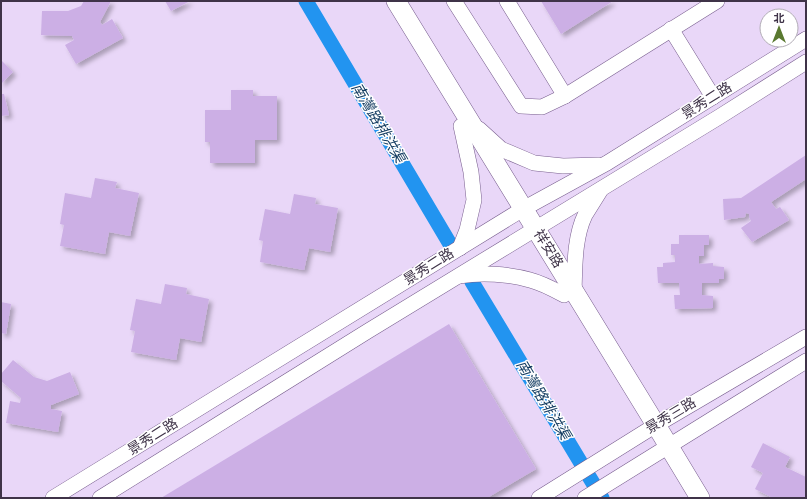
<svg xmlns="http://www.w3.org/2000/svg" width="807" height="499" viewBox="0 0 807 499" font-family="'Alegreya Sans','Noto Sans SC',sans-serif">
<defs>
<filter id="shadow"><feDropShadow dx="3.5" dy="3.5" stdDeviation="2" flood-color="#0004"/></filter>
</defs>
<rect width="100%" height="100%" fill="#e9d7f8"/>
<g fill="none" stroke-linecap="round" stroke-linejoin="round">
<g stroke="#2294f0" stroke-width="15">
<polyline points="306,1 450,244"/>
<polyline points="472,282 602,498"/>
</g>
</g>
<g fill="#ccafe5" filter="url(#shadow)">
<polygon points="84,1 111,1 100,22 102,25 112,19 123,38 76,64 65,45 74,40 72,36 41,35 42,11 68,11 81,6"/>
<polygon points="165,1 190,1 171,11"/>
<polygon points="541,1 613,1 561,34"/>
<polygon points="1,60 13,72 1,84"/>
<polygon points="231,90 253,90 253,96 277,96 277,140 255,140 255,163 210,163 210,142 205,142 205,110 231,110"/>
<polygon points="1,94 4,94 9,115 1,116"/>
<polygon points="806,155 806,179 771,202 776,209 780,207 789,220 752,242 741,228 751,221 749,217 749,214 746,213 745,217 724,220 723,199 741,198"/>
<polygon points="95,178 117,182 115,188 139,193 130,236 109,232 105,254 60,246 64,225 60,224 65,193 91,198"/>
<polygon points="294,194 316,198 315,204 338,208 330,252 309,248 304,270 260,262 263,241 259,240 265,209 290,214"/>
<polygon points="679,235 709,235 709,245 704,245 704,256 699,256 699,264 713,263 713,266 724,267 724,279 719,279 719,283 702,283 702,295 713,296 713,308 675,309 674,295 680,295 679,283 658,283 657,267 663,267 663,263 675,262 675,255 671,255 671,244 679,244"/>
<polygon points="165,284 187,288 186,294 209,299 201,342 180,338 176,360 131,352 135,331 130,330 136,299 161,304"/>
<polygon points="1,302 11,304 6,334 1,333"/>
<polygon points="449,324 536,469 487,498 161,498"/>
<polygon points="13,360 34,377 47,381 70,372 79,394 51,405 51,409 62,411 58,432 6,423 10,401 20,403 21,398 1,381 1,374"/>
<polygon points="763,443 790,457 785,467 806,477 806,498 773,498 755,489 763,473 751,467"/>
</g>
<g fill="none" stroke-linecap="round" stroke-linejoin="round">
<defs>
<g id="minor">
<polyline points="454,1 521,106 542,107 565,96"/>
<polyline points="507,1 565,96 717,1"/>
<polyline points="671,29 713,97"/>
<polyline points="479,129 501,149 534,163 563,166 599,165"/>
<polyline points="460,248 467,230 474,200 471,172 461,126"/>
<path d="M460,276C481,272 509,274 530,280C542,283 553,289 564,295"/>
<path d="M574,292C575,267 574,238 585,215C590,207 595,199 600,191"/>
<polyline points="53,498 523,209 607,163 806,39"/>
<polyline points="100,498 368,331 719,117 806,62"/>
<polyline points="539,498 656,425 806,337"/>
<polyline points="585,498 806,361"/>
</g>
<polyline id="major" points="396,1 656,425 700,498"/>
</defs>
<use href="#minor" stroke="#785e8e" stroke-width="16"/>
<use href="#major" stroke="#785e8e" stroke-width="20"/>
<use href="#minor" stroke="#fff" stroke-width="15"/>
<use href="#major" stroke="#fff" stroke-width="19"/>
</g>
<g text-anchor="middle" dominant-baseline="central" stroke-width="3" stroke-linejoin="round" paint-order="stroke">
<g font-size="14" fill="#3f3348" stroke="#fff">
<text transform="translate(707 101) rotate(-32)">景秀二路</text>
<text transform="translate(548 249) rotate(58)">祥安路</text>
<text transform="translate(429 267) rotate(-32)">景秀二路</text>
<text transform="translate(671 416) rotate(-31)">景秀三路</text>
<text transform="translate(153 437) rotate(-32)">景秀二路</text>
</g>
<g font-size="15" font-style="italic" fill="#143d62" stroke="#fff">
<text transform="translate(378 123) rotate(59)">南灣路排洪渠</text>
<text transform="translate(543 400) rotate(59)">南灣路排洪渠</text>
</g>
</g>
<rect width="807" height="499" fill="none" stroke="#3f3348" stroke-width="4"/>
<g transform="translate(779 28)"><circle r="19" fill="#ffffff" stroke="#b2adb6"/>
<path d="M0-3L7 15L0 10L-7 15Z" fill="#5a7930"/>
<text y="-6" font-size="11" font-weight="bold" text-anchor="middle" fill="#3f3348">北</text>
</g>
</svg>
